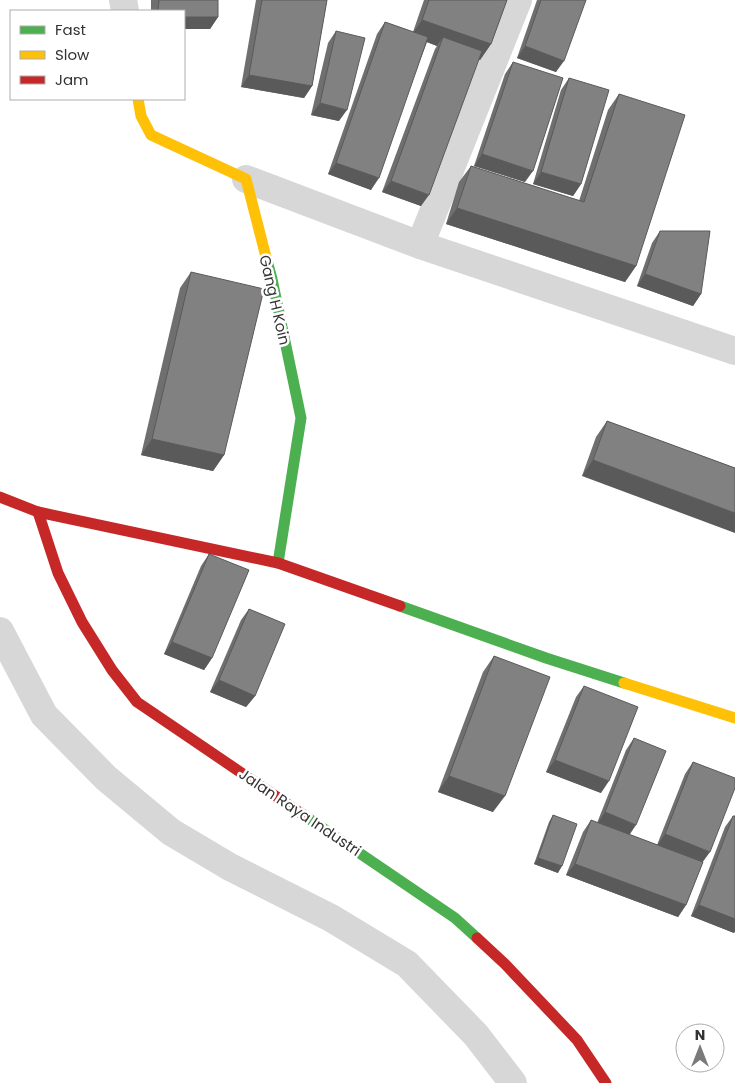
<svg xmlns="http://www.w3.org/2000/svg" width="735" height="1083" viewBox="0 0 735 1083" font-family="Poppins,sans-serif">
<rect width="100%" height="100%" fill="#fff"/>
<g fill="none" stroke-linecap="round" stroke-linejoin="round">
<g stroke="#d7d7d7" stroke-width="28">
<polyline points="123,0 125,11"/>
<polyline points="246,179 420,245 735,351"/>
<polyline points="420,245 518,0"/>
<polyline points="0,631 44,715 106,778 171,832 230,867 331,918 407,964 476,1035 513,1083"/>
</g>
<g stroke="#4caf50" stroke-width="11">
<polyline points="266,257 272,279 301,418 278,563"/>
<polyline points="400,606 546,658 624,683"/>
<polyline points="302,814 455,918 477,938"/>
</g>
<g stroke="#ffc107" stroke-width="11">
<polyline points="138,99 141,116 151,135 246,179 266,257"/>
<polyline points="624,683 735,718"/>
</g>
<g stroke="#c62828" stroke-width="11">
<polyline points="0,497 38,512 278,563 400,606"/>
<polyline points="38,512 58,573 82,622 112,670 137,702 302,814"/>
<polyline points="477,938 505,964 577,1040 606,1083"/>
</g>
</g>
<g fill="#6f6f6f">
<polygon points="151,0 218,0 218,17 210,29 184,29 184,11 151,11"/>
<polygon points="256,0 327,0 312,86 304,98 241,87"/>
<polygon points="424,0 507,0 491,44 480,60 478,60 421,206 382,192 435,49 437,46 427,42 371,190 328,174 377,34 385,22 413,32"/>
<polygon points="537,0 586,0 556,72 517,58"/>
<polygon points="336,31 339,121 311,115 328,43"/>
<polygon points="513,62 525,182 474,166 505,74"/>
<polygon points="569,78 581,184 573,196 533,184 561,90"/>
<polygon points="619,94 636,266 625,282 446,224 459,182 471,166 579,201 608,110"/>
<polygon points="660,231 701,294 693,306 637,286 652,243"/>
<polygon points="191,272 224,455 213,471 141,455 180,288"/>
<polygon points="607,421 735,468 582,476 596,437"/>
<polygon points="209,554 212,658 204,670 164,654 201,566"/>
<polygon points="249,609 255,696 246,707 210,692 241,620"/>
<polygon points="494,656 493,812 438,792 483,672"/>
<polygon points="584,686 601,793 546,772 576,697"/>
<polygon points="634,738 630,835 657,845 685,774 693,762 703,862 686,905 678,917 566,875 583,832 591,820 597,823 626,750"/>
<polygon points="553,815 558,873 534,864 549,822"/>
<polygon points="733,816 735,816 735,931 734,933 691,916 725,827"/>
</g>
<g fill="#5a5a5a">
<polygon points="184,17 218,17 210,29 184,29"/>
<polygon points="422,20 491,44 480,60 440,46 443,37 437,46 411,36"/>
<polygon points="525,46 564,61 556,72 517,58"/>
<polygon points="249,75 312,86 304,98 241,87"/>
<polygon points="320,103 347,110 339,121 311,115"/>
<polygon points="482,154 533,171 525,182 474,166"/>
<polygon points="336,163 379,178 371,190 328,174"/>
<polygon points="541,172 581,184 573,196 533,184"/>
<polygon points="391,181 429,195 421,206 382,192"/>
<polygon points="457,208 636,266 625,282 446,224"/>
<polygon points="645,274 701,294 693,306 637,286"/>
<polygon points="152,439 224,455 213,471 141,455"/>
<polygon points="593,460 735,513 735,533 582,476"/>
<polygon points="172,642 212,658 204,670 164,654"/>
<polygon points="219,680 255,696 246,707 210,692"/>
<polygon points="555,760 609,781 601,793 546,772"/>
<polygon points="449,776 505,796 493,812 438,792"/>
<polygon points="605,812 636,825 628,837 597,824"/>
<polygon points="665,834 710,852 702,863 657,846"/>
<polygon points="538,858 562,866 558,873 534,864"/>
<polygon points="575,864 686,905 678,917 566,875"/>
<polygon points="699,905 735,919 735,931 734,933 691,916"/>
</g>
<g fill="#818181" stroke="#5a5a5a">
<polygon points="159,0 218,0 218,17 184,17 184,11 158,11"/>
<polygon points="262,0 327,0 312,86 249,75"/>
<polygon points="429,0 507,0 491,44 422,20"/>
<polygon points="541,0 586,0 564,61 525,46"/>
<polygon points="385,22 428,37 379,178 336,163"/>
<polygon points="336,31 365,38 347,110 320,103"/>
<polygon points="443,37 482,51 429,195 391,181"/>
<polygon points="513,62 563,78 533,171 482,154"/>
<polygon points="569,78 609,90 581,184 541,172"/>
<polygon points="619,94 685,115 636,266 457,208 471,166 584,202"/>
<polygon points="660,231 710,231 701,294 645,274"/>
<polygon points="191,272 264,289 224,455 152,439"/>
<polygon points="607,421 735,468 735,513 593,460"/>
<polygon points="209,554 249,570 212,658 172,642"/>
<polygon points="249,609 285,624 255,696 219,680"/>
<polygon points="494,656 550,677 505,796 449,776"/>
<polygon points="584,686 638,707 609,781 555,760"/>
<polygon points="634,738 666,751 636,825 605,812"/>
<polygon points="693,762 735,778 735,788 710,852 665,834"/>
<polygon points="553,815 577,824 562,866 538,858"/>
<polygon points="733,816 735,816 735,919 699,905"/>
<polygon points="591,820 703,862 686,905 575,864"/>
</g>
<g text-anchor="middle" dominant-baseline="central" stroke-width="5" stroke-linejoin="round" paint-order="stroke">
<g font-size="15" fill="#333" stroke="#fff">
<text transform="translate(275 300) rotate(77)">Gang H Koin</text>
<text transform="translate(300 812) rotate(34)">Jalan Raya Industri</text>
</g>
</g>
<rect x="10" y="10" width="175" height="90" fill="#ffffff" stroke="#adadad"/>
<rect x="20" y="26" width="25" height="8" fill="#4caf50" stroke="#adadad"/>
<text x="55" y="35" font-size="15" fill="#333333">Fast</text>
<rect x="20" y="51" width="25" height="8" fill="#ffc107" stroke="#adadad"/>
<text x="55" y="60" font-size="15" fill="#333333">Slow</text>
<rect x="20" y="76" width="25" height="8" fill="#c62828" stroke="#adadad"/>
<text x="55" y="85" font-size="15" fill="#333333">Jam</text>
<g transform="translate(700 1048)"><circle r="24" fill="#ffffff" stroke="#adadad"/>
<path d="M0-4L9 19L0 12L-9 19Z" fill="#7a7a7a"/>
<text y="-8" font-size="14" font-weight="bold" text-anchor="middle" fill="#333333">N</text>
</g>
</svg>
